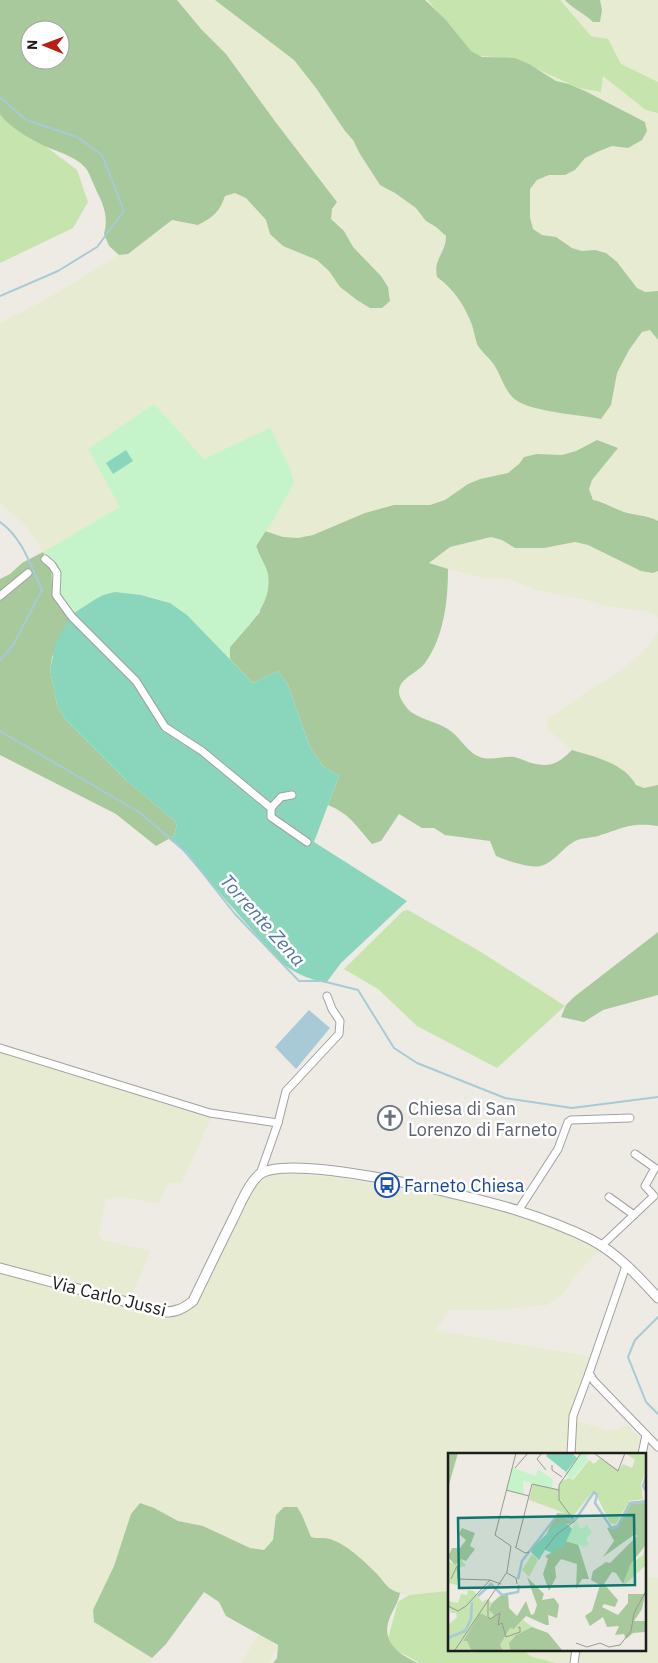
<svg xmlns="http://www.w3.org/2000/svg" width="658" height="1663" viewBox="0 0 658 1663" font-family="'IBM Plex Sans',sans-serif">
<rect width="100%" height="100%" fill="#eeebe4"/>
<g fill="#e7ebd1">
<polygon points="177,0 215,0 294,60 316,88 345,131 353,140 360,154 380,184 395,193 416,208 426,221 436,227 446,236 446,247 438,260 437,277 449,285 463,304 473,327 477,343 486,357 494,365 507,390 617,373 629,350 642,332 650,330 658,340 658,521 650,516 620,511 604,502 593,500 589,489 592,480 618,448 597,440 576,451 562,455 537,454 525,457 519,464 508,473 480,479 468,484 445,500 430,505 394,505 365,513 313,535 298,538 283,537 265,531 275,517 294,483 291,470 269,428 204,460 88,449 121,507 43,552 27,527 0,503 0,323 45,300 119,255 128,254 172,220 183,222 225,196 235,192 246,198 266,220 270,234 283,246 317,260 329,271 340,287 370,308 381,276 353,247 344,231 331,219 332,209 337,202 277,124 226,54 201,29"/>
<polygon points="425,0 565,0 570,6 584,13 593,22 600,22 602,10 600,0 658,0 658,291 645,292 637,288 617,262 595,250 582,251 572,248 556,237 542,235 533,229 530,217 530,189 537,180 549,175 565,175 575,170 585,158 597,152 612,146 628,148 642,140 623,110 603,101 569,84 556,81 543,72 498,58 482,58 471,51"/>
<polygon points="491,537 502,540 515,548 544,548 575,542 588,545 641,571 653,573 658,571 658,619 656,615 645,611 605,606 584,599 540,591 509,579 487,579 428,564 450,547"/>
<polygon points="658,632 658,785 644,788 636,785 631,776 597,758 572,750 547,729 548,718 560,711 595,686 615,675 642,653"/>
<polygon points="0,1050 213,1113 182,1183 169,1183 158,1204 124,1197 106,1199 99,1233 102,1240 151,1251 128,1303 160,1315 173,1317 182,1313 194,1306 252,1191 262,1177 273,1173 342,1178 412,1192 450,1196 486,1203 571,1230 600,1250 576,1275 563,1294 547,1305 499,1310 449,1310 436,1330 591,1357 568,1419 610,1431 628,1425 644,1442 642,1454 449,1454 449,1591 403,1595 390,1590 376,1572 356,1554 328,1538 311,1537 302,1515 277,1515 273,1540 264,1550 250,1548 203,1526 178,1521 154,1508 131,1514 114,1566 94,1610 94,1622 152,1658 150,1663 0,1663"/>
<polygon points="645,1576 658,1578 658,1663 557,1663 532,1657 521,1649 644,1649"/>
<polygon points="260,1633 278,1647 269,1663 241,1663"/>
</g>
<g fill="#c5e4ae">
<polygon points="428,0 560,0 591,36 608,39 621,64 658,82 658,113 646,110 603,76 601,92 579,88 515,59 472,55"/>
<polygon points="0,112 77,170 88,202 73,228 0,263"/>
<polygon points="408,910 481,952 565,1006 497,1068 417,1026 378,989 344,969 403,911"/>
<polygon points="448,1591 449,1591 449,1649 462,1649 472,1653 488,1649 521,1649 532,1657 557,1663 420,1663 394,1649 388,1638 398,1602 409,1595"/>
</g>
<g fill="#a7c99c" fill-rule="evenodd">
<path d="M0,0H177L201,29L226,54L277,124L337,202L332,209L331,219L344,231L353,247L381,276L388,287L390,301L382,308H370L357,300L340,287L329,271L317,260L283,246L270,234L266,220L246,198L235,193L225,196C219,213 213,217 198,225L172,220L128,254L119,255L109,246L104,234C108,219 105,208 98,194C94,186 91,177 87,170C79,158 59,152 47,147C32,140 10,128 0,114ZM30,30H60V60H30Z"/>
<path d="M215,0H425L445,19L471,51L482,57L515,58L529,64L556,81L569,84L587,92L645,122L647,131L642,140L628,148L612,146L597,152L585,158L575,170L565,175H549L537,180L530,189V217L533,229L542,235L556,237L572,248L582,251L595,250L606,253L617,262L637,288L645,292L658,291V340L650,330L642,332L629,350L617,373L611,405L601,419C580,415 537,412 519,402C507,396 502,379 496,368C491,359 482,353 477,344C475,338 474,331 472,325C465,306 454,289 437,277C433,258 446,254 446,236L436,227L426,221L416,208L395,193L380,185L360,154L353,140L345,131L316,88L294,60Z"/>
<path d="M565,0H600L602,10L600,22H593C584,13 573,9 565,0Z"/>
<path d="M597,440L618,448L592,480L589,489L593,500C603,502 609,506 619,510C632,516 646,514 658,521V571L653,573L641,571L588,545L575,542L544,548H515L502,540L491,537L450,547L429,563L448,569C448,601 444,637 425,663C418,673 401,677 399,690C398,697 406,708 411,712C424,721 440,722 452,732C461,739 469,754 480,757C491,761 503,756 514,757C519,758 524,760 528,762C549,768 557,765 572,750C595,757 624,763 636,785L644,788L658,785V826C629,822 624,828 598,836C590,838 578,838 572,843C561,850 554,862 541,866C532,869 505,860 496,856L490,841L445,835L434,828H422L399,814L381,841L372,844C357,827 350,814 328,805L339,776L323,766L310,747L288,685L278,671L253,683L230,659V647L260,612V557L256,546L265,531L283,537L298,538L313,535L365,513L394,505H430L445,500L468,484L480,479L508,473L519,464L524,457L537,454L562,455L576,451Z"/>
<polygon points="43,552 74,613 52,657 50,670 57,705 65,719 126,780 177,823 174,836 156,846 116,814 0,755 0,579 10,574 22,563"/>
<polygon points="658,932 658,995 603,1010 584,1022 561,1017 566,1005 574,997"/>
<path d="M140,1503L154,1508L178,1521L203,1526L250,1548L264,1550L273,1540L276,1515L284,1507H297L302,1515L311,1537C317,1539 325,1537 330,1539C347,1545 362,1559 374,1571C385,1581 385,1589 400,1593C398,1604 391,1612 388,1623C383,1644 401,1655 418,1663H273L277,1658L278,1645L226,1616L219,1602L204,1592L166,1644L152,1658L94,1622L93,1610L114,1566L131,1514Z"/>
</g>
<path fill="#c5f4cb" d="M154,404L204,459L270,428L291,470L294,483L275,517L256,546C259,555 266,565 268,574C273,604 248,626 230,647V659L187,615L170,603L155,598L141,595L94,600L74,613L52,585L51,567L43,552L120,507L88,449Z"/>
<g fill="#89d6bd">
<polygon points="126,450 133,461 113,474 106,463"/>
<path d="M115,592L141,595L170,603L187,615L253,683L278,671L288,685L310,747L323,766L339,776L314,842L407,901L341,963L326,983C308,979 295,973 280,962L182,850L169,839L174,836L177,823L126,780L65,719L57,705L50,670L56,641L74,613L94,600L103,595Z"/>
</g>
<polygon fill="#a8cad7" points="309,1010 330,1028 296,1069 275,1047"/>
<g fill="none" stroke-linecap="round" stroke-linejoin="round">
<g stroke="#a8cad7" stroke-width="2">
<polyline points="0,97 26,120 77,137 102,155 124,211 97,247 58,271 0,296"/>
<path d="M0,522C22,537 31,566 42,590L13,645L0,660"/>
<polyline points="0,731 139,812 186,852 235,914 299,981 322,981 358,990 394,1048 417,1063 505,1098 572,1108 658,1097"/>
<polyline points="658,1317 635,1340 628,1357 646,1402 658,1414"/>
</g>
<defs>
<g id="minor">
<polyline points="45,559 52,565 57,573 56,595 72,617 136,681 165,727 202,751 271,808 271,817 307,842"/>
<polyline points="0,596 28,573"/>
<polyline points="271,808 281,797 292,795"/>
<polyline points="0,1048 210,1113 278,1123"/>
<polyline points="260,1174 278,1123 286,1091 339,1034 340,1021 332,1009 327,996"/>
<polyline points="609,1197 634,1215"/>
<polyline points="518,1211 558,1149 568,1122 571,1120 630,1118"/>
<polyline points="601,1246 654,1196 645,1186 655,1168 635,1154"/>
<polyline points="626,1266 589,1373 594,1381 658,1447"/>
<polyline points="571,1454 573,1416 589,1373"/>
<polyline points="642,1454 646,1435"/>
<polyline points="574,1663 576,1649"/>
</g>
<path id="tertiary" d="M0,1268L164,1312C176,1312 183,1309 193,1301C206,1274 219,1247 233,1219C239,1207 249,1182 260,1174C292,1152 475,1197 516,1210C541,1218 566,1227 590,1239C617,1253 638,1276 658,1298"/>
</defs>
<use href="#minor" stroke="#a1a1a1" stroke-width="9"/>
<use href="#tertiary" stroke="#a1a1a1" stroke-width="11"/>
<use href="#minor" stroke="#fff" stroke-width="7"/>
<use href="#tertiary" stroke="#fff" stroke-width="9"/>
</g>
<defs>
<symbol id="church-ring" viewBox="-11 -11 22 22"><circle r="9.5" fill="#fff" stroke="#6b7280" stroke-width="1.5"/><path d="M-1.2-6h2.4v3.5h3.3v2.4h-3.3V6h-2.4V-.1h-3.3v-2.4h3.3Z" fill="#6b7280"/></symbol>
<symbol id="bus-ring" viewBox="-11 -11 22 22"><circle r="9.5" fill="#fff" stroke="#1a4fb4" stroke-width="1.5"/><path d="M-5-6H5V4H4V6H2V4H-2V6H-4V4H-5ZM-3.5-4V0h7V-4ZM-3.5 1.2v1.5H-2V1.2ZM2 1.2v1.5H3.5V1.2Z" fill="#1a4fb4"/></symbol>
</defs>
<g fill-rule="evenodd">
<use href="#church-ring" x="376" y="1104" width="28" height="28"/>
<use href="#bus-ring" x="373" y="1171" width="28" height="28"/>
</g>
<g text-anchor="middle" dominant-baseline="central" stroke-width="5" stroke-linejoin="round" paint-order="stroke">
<g font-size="18" fill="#5b616d" stroke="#fff" text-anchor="start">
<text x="408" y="1108">Chiesa di San<tspan x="408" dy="21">Lorenzo di Farneto</tspan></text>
</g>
<g font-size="18" fill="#164399" stroke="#fff" text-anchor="start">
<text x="404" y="1185">Farneto Chiesa</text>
</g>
<g font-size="18" fill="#1d1d1d" stroke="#fff">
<text transform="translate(109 1296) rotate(14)">Via Carlo Jussi</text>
</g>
<g font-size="19" font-style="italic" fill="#5276a4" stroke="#fff">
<text transform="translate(263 920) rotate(48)">Torrente Zena</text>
</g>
</g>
<g transform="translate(448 1453)">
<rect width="198" height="198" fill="#eeebe4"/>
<path d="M177,0H197V21L193,31L195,46L181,48L168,71L162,70L146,37L125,63L81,47L85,31L110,37L112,29L121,25L125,27L141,7L146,11L152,5L171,17L175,11L184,15L187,7ZM197,92V113L175,133L181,112L195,102ZM84,101L90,107L81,124L74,117ZM13,106L18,113L12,114L9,132L0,130V108L6,111ZM20,137L26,138L34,149L39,146L44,150L42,157L46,162L43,165L32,160L15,188H19L23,197H0V172L9,164L8,160H3L0,148L10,150L13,141L19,142ZM75,167L84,174L68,182L61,190L62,197H55L52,192L62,175L66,176Z" fill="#c5e4ae"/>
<path d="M0,0H10L0,35ZM197,47V93L182,112L175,131L168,120L164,119L156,131L170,147L167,154L156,151L154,154L170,162L180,150V141H197L194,156L186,168H197V179L185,180L178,186L176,181L167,182L171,173L159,174L155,164L142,173L137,163L144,158L152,132L143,127L145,118L158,109L162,110L189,83L187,81L155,104L166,88L159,75L169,72L181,49ZM109,60L123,61L128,68L121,71L112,70L98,82ZM14,75L27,80L22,93L27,96L18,108L13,106L7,112L0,104L4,95H12L18,87L11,81ZM117,88L130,91L141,126H134L128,136L129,111L113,106L107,114L108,124L101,138L95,121L100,106L97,103L114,94ZM79,124L96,141L94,147L106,145L111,152L109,165L100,162L101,172H98L78,163L66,176L62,175L52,192L55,197H23L19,188H15L32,160L43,165L46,162L41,157L44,150L53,142H60L61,155L69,163L78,148L83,162L86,161L89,152ZM84,174L100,180L114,197H62L61,190L68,182Z" fill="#a7c99c"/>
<path d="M133,0H141L138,5L140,7L124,26L120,24L117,20ZM64,14L87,23L90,16L105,27L104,36L75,28L76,42L58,37ZM128,68L133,76L139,72L144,79L138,85L141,92L137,94L117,88Z" fill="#c5f4cb"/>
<path d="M100,0H124L129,5L118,19L98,3ZM117,69L124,76L116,93L104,100L97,97L91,107L83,99L84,95L110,70Z" fill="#89d6bd"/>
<path fill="none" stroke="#a8cad7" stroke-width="2.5" d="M198,24L195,33L198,38M70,126L74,108L108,64L114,62L124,68L128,66L146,39L149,42L147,50L164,76L170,73L183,50L198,49M30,143L43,131L54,142L70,139L71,132M0,185L17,178L23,166L24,149"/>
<path fill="none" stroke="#9a9994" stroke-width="1" d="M94,0L89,6L98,17M146,0L170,18L177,0M104,12V17L114,24M67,15L80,0M58,37L81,43M125,66L111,47V32L133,0M67,94L77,100L81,99M68,94L84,31L111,37M97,96L109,81L127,68M59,120L68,125L69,131M3,126L9,113L10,126L42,127M40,147V164L42,166L52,160L50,172L54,170L58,184L72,179V174L70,175M0,153L10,158L18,153L42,127L53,131M128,190L139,194L152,190L161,194L172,192L183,178L186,160L198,138M7,197L59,119L63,93L47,82L68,0"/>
<path fill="#0f766e" fill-opacity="0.15" stroke="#0f766e" stroke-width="2.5" d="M186,62L187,132L11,135L10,65Z"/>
<rect width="198" height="198" fill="none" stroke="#1d1d1d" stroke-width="2.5"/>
</g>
<g transform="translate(45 45) rotate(271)"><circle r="24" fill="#ffffff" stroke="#a5a5a5"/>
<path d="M0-4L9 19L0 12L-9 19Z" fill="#b91c12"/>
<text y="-8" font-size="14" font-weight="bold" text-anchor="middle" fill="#1d1d1d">N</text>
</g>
</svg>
